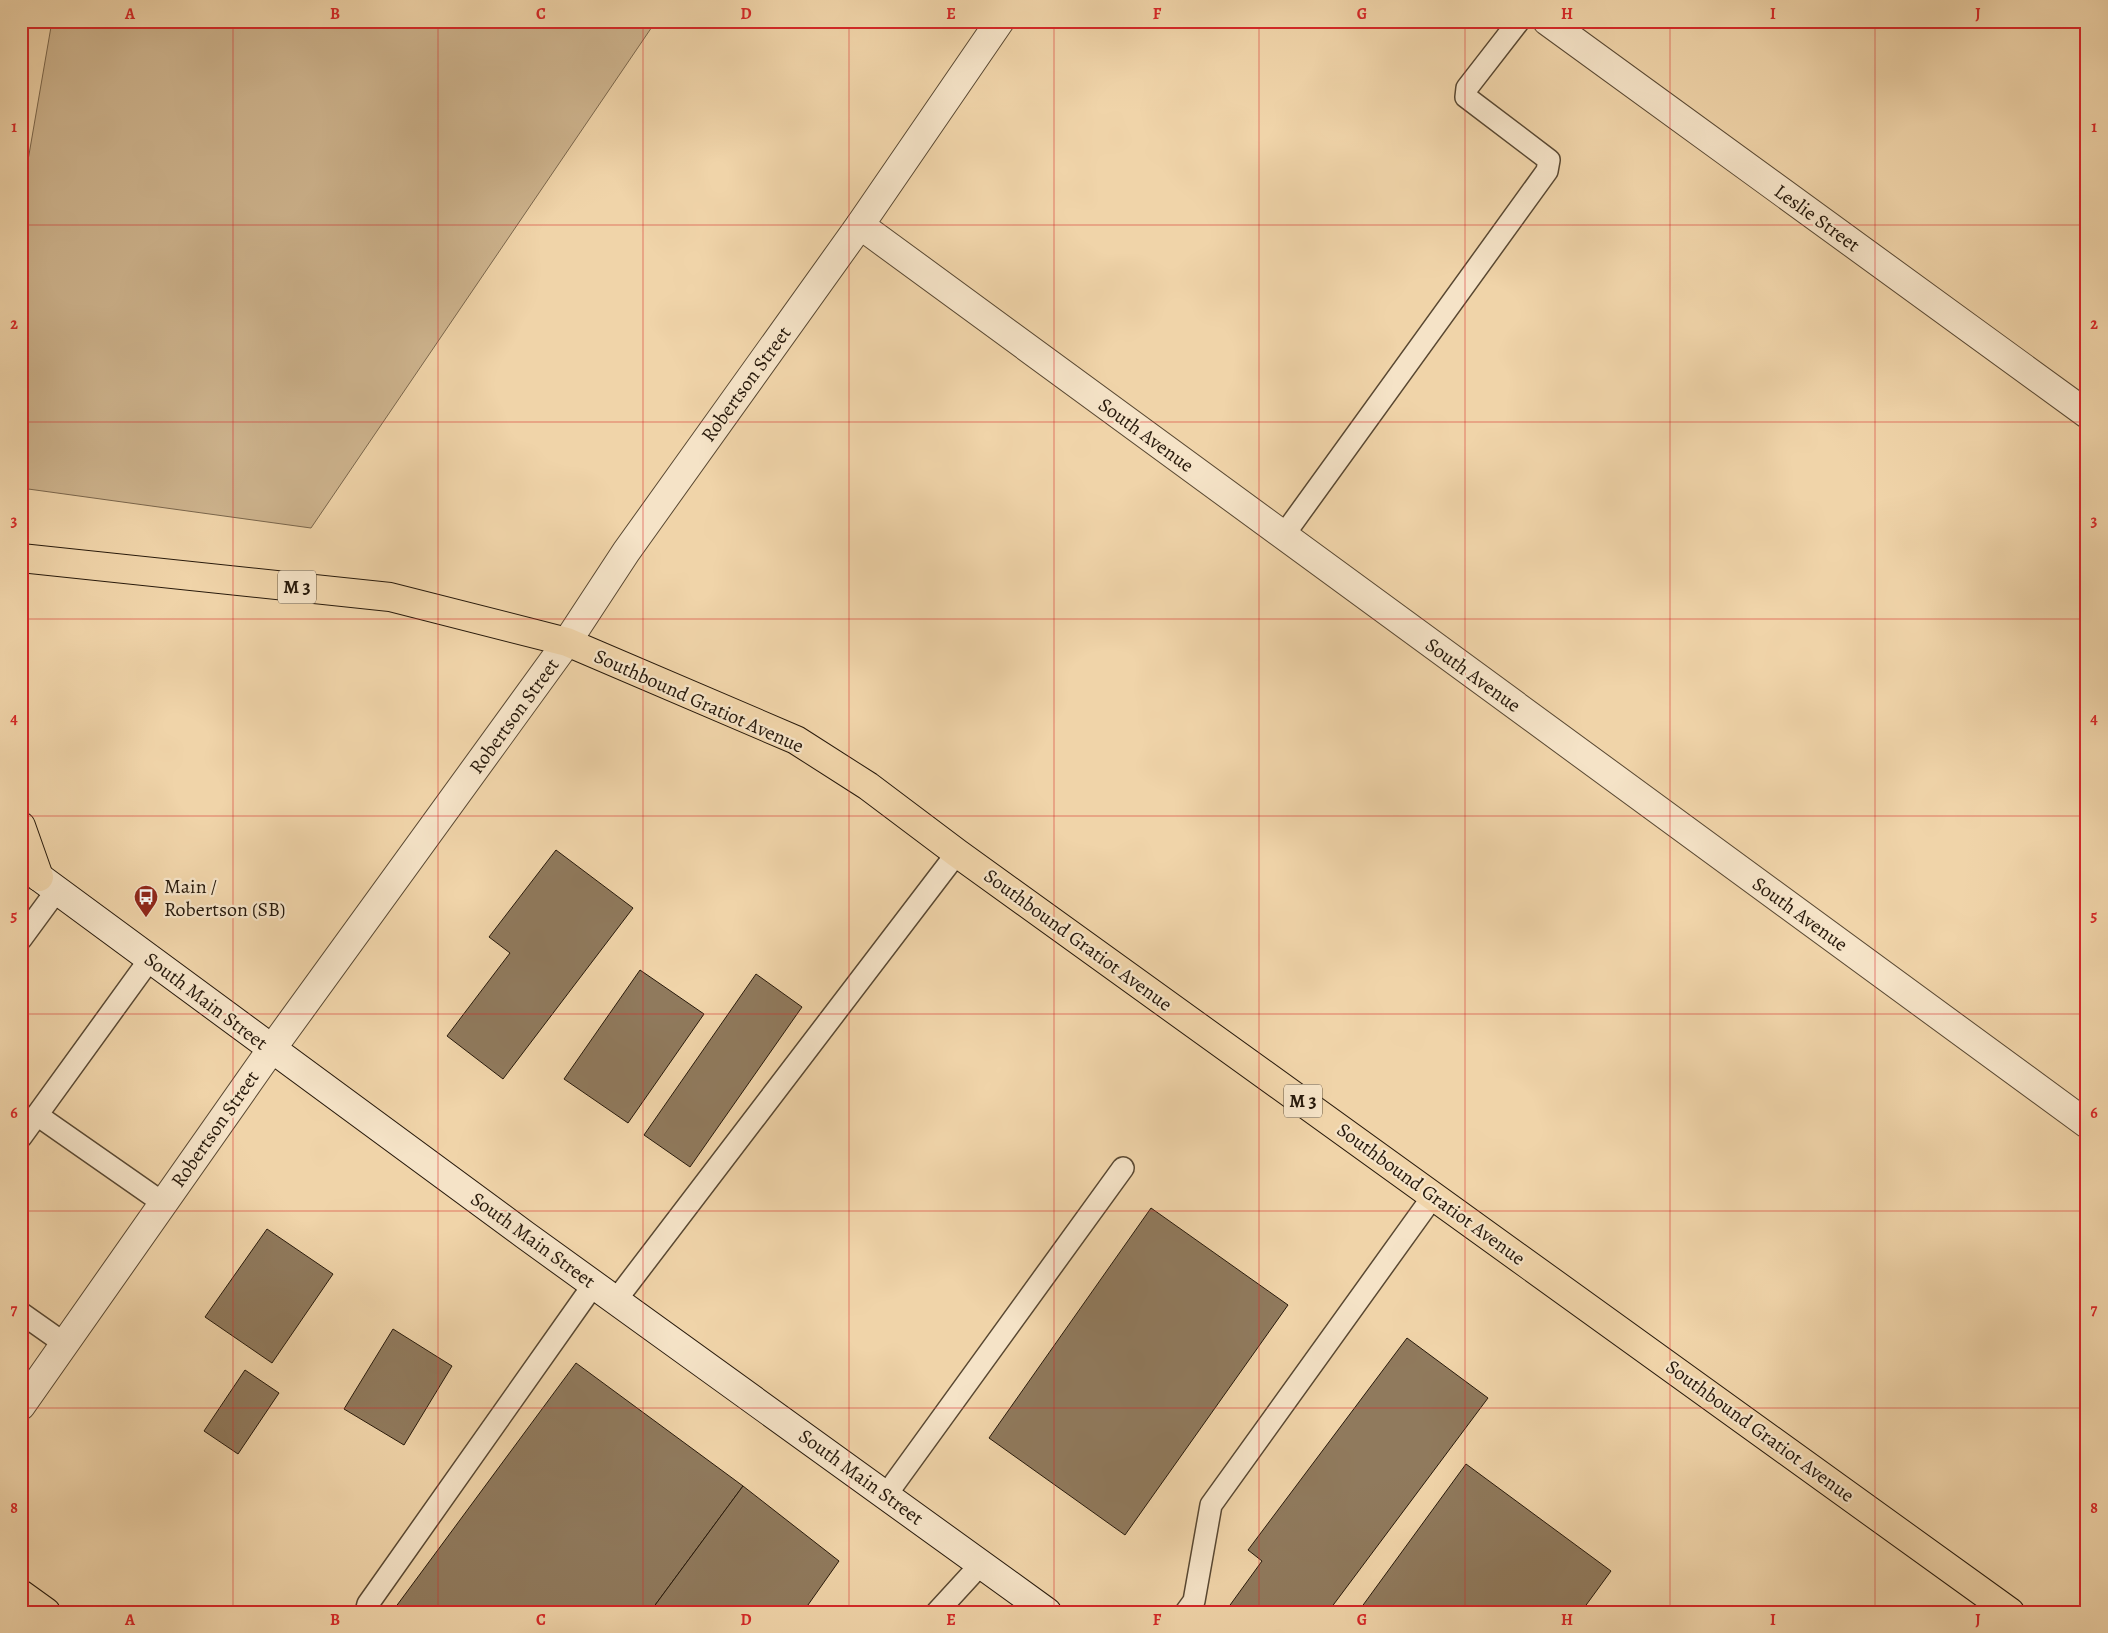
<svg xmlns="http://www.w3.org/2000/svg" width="2108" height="1633" viewBox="0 0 2108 1633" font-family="Alegreya,serif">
<rect width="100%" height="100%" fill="#f0d4a9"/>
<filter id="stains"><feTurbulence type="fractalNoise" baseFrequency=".004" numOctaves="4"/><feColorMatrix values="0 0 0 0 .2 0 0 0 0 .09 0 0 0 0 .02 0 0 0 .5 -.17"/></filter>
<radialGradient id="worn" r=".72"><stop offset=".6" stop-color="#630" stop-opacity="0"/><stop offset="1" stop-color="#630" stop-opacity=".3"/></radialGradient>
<polygon fill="#ceb48e" stroke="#7a664c" points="52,21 656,21 311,528 21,488 21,201"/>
<g fill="#907a5d" stroke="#27190b">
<polygon points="556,850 633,908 503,1079 447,1036 510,953 489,937"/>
<polygon points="640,970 704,1014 628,1123 564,1079"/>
<polygon points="756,974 802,1007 690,1167 644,1135"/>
<polygon points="1151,1208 1288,1305 1125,1535 989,1438"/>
<polygon points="267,1229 333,1274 272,1363 205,1317"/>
<polygon points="393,1329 452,1366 404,1445 344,1409"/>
<polygon points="1407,1338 1488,1398 1328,1612 1225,1612 1262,1561 1248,1550"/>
<polygon points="576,1363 743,1486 650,1612 392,1612"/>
<polygon points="245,1370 279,1393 238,1454 204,1431"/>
<polygon points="1466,1464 1611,1571 1581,1612 1358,1612"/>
<polygon points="743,1486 839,1561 803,1612 650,1612"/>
</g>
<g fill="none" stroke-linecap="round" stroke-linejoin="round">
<defs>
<g id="lane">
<polyline points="1283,536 1547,171 1549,160 1466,97 1467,88 1519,21"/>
<polyline points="21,939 57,890"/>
<polyline points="37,1115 163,1203"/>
<polyline points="21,1137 150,959"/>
<polyline points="616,1300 957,853"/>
<polyline points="21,1313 65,1344"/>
<polyline points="886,1495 1123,1168"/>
<polyline points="366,1612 368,1604 594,1284"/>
<polyline points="937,1612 981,1564"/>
<polyline points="1186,1612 1194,1601 1211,1505 1434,1195"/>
</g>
<g id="street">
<polyline points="1547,21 2087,414"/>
<polyline points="860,225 2087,1124"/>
<polyline points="21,1406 271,1050 567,642 626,552 860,225 1000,21"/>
</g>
<polyline id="secondary" points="39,877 525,1235 1047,1612"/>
<g id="primary">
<polyline points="21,558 390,597 567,642 796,740 868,786 957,853 2010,1612"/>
<polyline points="21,826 39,877"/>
<polyline points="21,1594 46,1612"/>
</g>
</defs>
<use href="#lane" stroke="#594832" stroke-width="24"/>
<use href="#street" stroke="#594832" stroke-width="30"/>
<use href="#secondary" stroke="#27190b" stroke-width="30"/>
<use href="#primary" stroke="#27190b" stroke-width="30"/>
<use href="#lane" stroke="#f5e3c7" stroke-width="21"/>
<use href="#street" stroke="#f5e3c7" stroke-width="28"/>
<use href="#secondary" stroke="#f5e3c7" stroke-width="28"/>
<use href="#primary" stroke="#f0d4a9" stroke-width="28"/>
</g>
<path fill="none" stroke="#d62828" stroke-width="1" stroke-opacity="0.55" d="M233,21V1612M438,21V1612M643,21V1612M849,21V1612M1054,21V1612M1259,21V1612M1465,21V1612M1670,21V1612M1875,21V1612M21,225H2087M21,422H2087M21,619H2087M21,816H2087M21,1014H2087M21,1211H2087M21,1408H2087"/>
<defs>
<symbol id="bus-pin" viewBox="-11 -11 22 30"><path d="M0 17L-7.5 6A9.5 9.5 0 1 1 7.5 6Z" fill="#8f2418" stroke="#f5e3c7"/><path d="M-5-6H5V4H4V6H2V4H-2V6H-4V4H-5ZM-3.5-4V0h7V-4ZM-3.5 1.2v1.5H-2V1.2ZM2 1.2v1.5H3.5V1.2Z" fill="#fff"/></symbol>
</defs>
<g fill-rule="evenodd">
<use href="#bus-pin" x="132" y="883" width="28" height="38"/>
</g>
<g text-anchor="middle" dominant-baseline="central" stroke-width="4.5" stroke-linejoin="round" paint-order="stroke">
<g fill="#f5e3c7" stroke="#655643" stroke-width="1">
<rect x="278" y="570.5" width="38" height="33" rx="4"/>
<rect x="1284" y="1084.5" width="38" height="33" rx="4"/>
</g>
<g font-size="19" font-weight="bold" fill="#27190b">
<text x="297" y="587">M 3</text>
<text x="1303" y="1101">M 3</text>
</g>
<g font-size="20" fill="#27190b" stroke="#f5e3c7">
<text transform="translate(1817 218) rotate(36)">Leslie Street</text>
<text transform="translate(746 384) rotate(-54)">Robertson Street</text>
<text transform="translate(1146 435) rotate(36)">South Avenue</text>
<text transform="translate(1473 675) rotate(36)">South Avenue</text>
<text transform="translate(699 701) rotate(24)">Southbound Gratiot Avenue</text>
<text transform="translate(514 716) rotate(-54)">Robertson Street</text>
<text transform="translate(1800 914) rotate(36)">South Avenue</text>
<text transform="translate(1078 940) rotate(36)">Southbound Gratiot Avenue</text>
<text transform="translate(206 1001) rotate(37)">South Main Street</text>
<text transform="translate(215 1129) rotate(-55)">Robertson Street</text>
<text transform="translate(1431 1194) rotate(36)">Southbound Gratiot Avenue</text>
<text transform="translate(533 1240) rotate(36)">South Main Street</text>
<text transform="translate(1760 1431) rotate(36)">Southbound Gratiot Avenue</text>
<text transform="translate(861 1477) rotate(36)">South Main Street</text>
</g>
<g font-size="20" fill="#27190b" stroke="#f5e3c7" text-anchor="start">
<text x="164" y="886">Main /<tspan x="164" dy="23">Robertson (SB)</tspan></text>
</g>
</g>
<rect width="2108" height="1633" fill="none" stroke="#f0d4a9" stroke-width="55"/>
<rect x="28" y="28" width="2052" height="1578" fill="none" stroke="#d62828" stroke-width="2"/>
<g font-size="16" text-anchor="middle" font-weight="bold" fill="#d62828">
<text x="130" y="19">A</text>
<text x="335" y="19">B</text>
<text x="541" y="19">C</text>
<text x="746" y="19">D</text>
<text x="951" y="19">E</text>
<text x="1157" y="19">F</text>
<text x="1362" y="19">G</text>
<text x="1567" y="19">H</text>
<text x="1773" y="19">I</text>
<text x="1978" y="19">J</text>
<text x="14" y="132">1</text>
<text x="2094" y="132">1</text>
<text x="14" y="329">2</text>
<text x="2094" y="329">2</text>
<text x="14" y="526">3</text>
<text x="2094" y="526">3</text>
<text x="14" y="724">4</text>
<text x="2094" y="724">4</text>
<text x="14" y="921">5</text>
<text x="2094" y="921">5</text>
<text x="14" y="1118">6</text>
<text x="2094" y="1118">6</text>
<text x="14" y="1315">7</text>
<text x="2094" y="1315">7</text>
<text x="14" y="1513">8</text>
<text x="2094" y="1513">8</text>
<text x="130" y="1625">A</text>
<text x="335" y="1625">B</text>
<text x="541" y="1625">C</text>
<text x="746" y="1625">D</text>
<text x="951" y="1625">E</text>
<text x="1157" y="1625">F</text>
<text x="1362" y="1625">G</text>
<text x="1567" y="1625">H</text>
<text x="1773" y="1625">I</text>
<text x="1978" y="1625">J</text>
</g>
<rect width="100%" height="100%" filter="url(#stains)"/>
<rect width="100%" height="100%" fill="url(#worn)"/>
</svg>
